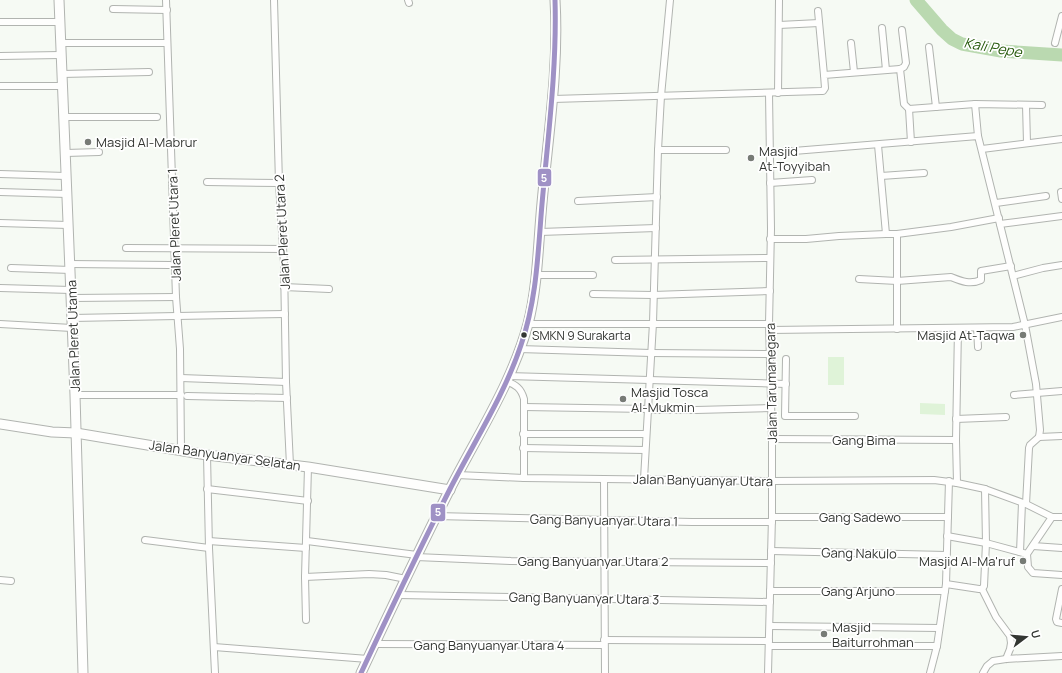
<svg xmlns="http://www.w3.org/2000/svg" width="1062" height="673" viewBox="0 0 1062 673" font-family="Manrope,sans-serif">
<rect width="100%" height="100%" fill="#f6faf4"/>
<g fill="#dff3d8">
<rect x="828" y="357" width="16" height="28"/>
<polygon points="920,403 945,404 945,415 920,414"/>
</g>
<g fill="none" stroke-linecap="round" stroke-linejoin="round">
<polyline stroke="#bad9b0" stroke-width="13" points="916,0 942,30 952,39 962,44 1001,51 1062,55"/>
<defs>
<g id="street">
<polyline points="166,0 176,297 180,349 181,450"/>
<polyline points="274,0 279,183 284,264 286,382 290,465"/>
<polyline points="408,0 409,3"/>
<polyline points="113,9 167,10"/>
<polyline points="818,11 824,75"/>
<polyline points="0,22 60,22"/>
<polyline points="779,25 819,23"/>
<polyline points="882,28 886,70"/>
<polyline points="60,43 167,43"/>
<polyline points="851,43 854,72"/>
<polyline points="1055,43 1062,16"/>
<polyline points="929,47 936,107"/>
<polyline points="0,56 60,55"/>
<polyline points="900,69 904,67 906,63 902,30"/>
<polyline points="62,74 149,72"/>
<polyline points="0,86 63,86"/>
<polyline points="778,93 779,0"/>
<polyline points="553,99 821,91 823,91 825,88 824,75 900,69 904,104 909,109 975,104 1042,105"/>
<polyline points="975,104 978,136"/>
<polyline points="1026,105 1027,143"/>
<polyline points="909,109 911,142"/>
<polyline points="64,117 157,117"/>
<polyline points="878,145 886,234"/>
<polyline points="982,149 1062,139"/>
<polyline points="658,150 726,150"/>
<polyline points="66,153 99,152"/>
<polyline points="769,153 978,136 1025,325 1036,384 1040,430 1039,437 1030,445 1029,448 1026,504"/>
<polyline points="0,174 66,176"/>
<polyline points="881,176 924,173"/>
<polyline points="207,182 279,183"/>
<polyline points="770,183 812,180"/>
<polyline points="0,192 67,194"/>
<polyline points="1061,192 1062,199"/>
<polyline points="578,201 657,197"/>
<polyline points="996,203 1046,196"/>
<polyline points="0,223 68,225"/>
<polyline points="1000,224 1062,216"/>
<polyline points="540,232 656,228"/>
<polyline points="897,234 897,329"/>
<polyline points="770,239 806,239 839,236 886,234 897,234 951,227 999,218"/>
<polyline points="126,248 282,249"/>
<polyline points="615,260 770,258"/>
<polyline points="70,264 170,265"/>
<polyline points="11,268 71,270"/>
<polyline points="536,275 593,275"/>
<polyline points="1013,276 1043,268 1062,265"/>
<path d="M859,279L897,281L951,277C961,281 970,285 981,280V271L1011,266"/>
<polyline points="284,287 329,289"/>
<polyline points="0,288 71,290"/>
<polyline points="593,294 653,295 770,291"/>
<polyline points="72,298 176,297"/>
<polyline points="72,318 285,314"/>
<polyline points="0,324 72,328"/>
<polyline points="528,324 769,324"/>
<polyline points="977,328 978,347"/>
<polyline points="770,330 1013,327 1062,317"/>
<polyline points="519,349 651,353 770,354"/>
<polyline points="786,359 785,416 855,416"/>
<polyline points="508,376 786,384"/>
<polyline points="181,378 286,382"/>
<path d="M506,381C516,385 521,388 524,399V478"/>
<polyline points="75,395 181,395"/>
<polyline points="1014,395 1062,391"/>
<polyline points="187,396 287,398"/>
<polyline points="524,407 648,409"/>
<polyline points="648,410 696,410 771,408"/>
<polyline points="956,419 1006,417"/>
<polyline points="523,434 646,434"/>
<polyline points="1039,437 1062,436"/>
<polyline points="772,439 956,440"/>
<polyline points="523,448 645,450"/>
<polyline points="207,455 209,548 215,673"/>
<polyline points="457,475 524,478 772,481 934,480 957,483 985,489 1026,504 1052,517 1062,517"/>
<polyline points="604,479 605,673"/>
<polyline points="644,479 653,323 658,150 661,96 670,0"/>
<polyline points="957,483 956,440 958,328"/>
<polyline points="207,489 308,501"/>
<polyline points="436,516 692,522 772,522"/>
<polyline points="772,517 948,517"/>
<polyline points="1052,517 1027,554 1028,567 1033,573 1062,575"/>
<polyline points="947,536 986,543 1027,554"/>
<polyline points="145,540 209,548"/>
<polyline points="209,541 306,548"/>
<polyline points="307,541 417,555"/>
<polyline points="1033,546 1062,548"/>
<polyline points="771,551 946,555"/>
<polyline points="1020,552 1022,503"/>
<polyline points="416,557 511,561 771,563"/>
<polyline points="305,577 369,574 386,575 406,579"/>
<polyline points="0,580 11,581"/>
<polyline points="946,584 979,589 982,589 984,586 986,543 985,489"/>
<polyline points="982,589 996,617 1010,636 1011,643 1010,649 1006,659"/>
<polyline points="1062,589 1056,619 1057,622 1062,623"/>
<polyline points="770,591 945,591"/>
<polyline points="399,595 770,602"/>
<polyline points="306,620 305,577 308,467"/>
<polyline points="770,626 939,628"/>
<polyline points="604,640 769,641"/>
<polyline points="375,644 604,645"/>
<polyline points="769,646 937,646"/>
<polyline points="214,647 368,659"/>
<polyline points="768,673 772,517 772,439 769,324 771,229 769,93"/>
<polyline points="930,673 937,646 946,584 949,481"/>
<polyline points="983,673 987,666 993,661 1006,659 1062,656"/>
</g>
<g id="secondary">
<polyline points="59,0 75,395 83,673"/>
<polyline points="0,424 52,432 76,433 207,455 308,467 450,490"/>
<path d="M361,673C390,611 419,550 450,489C477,436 512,383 528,324C538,285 538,244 542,203C548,136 559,68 555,0"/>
</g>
</defs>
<use href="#street" stroke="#b1b4b0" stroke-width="8"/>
<use href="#secondary" stroke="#b1b4b0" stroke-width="11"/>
<use href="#street" stroke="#fefefd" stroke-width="6"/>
<use href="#secondary" stroke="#fefefd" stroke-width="9"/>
<defs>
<path id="bus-1" d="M361,673C390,611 419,550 450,489C474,442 504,396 521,345C537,299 538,251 542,204C548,136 557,68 555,0"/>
</defs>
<use href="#bus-1" stroke="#fff" stroke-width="8"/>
<use href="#bus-1" stroke="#9f91c5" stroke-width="5"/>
</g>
<g fill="#777b76" stroke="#fff" stroke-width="1.5">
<circle cx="88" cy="142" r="4"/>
<circle cx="751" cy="158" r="4"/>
<circle cx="1023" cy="335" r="4"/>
<circle cx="623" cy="399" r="4"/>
<circle cx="1023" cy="561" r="4"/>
<circle cx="824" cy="634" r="4"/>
</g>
<circle fill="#333632" stroke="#fff" stroke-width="1.5" cx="524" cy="335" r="3.5"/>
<g text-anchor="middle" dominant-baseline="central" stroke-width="3.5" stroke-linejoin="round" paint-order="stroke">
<g font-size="12" fill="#333632" stroke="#fff" text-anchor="start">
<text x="532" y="335">SMKN 9 Surakarta</text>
</g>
<g font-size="13" fill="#333632" stroke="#fff" text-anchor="start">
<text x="96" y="142">Masjid Al-Mabrur</text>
<text x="759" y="151">Masjid<tspan x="759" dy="15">At-Toyyibah</tspan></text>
<text x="1015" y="335" text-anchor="end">Masjid At-Taqwa</text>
<text x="631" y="392">Masjid Tosca<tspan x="631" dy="15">Al-Mukmin</tspan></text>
<text x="1015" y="561" text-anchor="end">Masjid Al-Ma'ruf</text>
<text x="832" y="627">Masjid<tspan x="832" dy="15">Baiturrohman</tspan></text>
</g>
<g font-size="13" fill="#333632" stroke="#fff">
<text transform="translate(174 225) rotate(-92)">Jalan Pleret Utara 1</text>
<text transform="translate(282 232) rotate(-93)">Jalan Pleret Utara 2</text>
<text transform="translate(73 336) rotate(-92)">Jalan Pleret Utama</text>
<text transform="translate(771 383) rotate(-91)">Jalan Tarumanegara</text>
<text x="864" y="440">Gang Bima</text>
<text transform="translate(225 455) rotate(8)">Jalan Banyuanyar Selatan</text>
<text transform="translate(703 480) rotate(1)">Jalan Banyuanyar Utara</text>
<text x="860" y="517">Gang Sadewo</text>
<text transform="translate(604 520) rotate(1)">Gang Banyuanyar Utara 1</text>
<text transform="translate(859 553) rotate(1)">Gang Nakulo</text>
<text x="593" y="561">Gang Banyuanyar Utara 2</text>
<text x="858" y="591">Gang Arjuno</text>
<text transform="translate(584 598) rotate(1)">Gang Banyuanyar Utara 3</text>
<text x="489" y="645">Gang Banyuanyar Utara 4</text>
</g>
<g font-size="14" font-style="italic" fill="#235708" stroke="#fff">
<text transform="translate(993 47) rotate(10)">Kali Pepe</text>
</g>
</g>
<g stroke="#fff" stroke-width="1.5">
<rect x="537" y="168" width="15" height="19" rx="4" fill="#9f91c5"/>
<rect x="430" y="503" width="16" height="19" rx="4" fill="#9f91c5"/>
</g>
<g font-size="11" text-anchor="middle" font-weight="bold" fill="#fff">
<text x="544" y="182">5</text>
<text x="438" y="516">5</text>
</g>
<g transform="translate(1026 637) rotate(74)" stroke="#ffffff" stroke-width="3" paint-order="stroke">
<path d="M0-3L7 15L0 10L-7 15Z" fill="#333632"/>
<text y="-6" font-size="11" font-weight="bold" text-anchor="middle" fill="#333632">U</text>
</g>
</svg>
